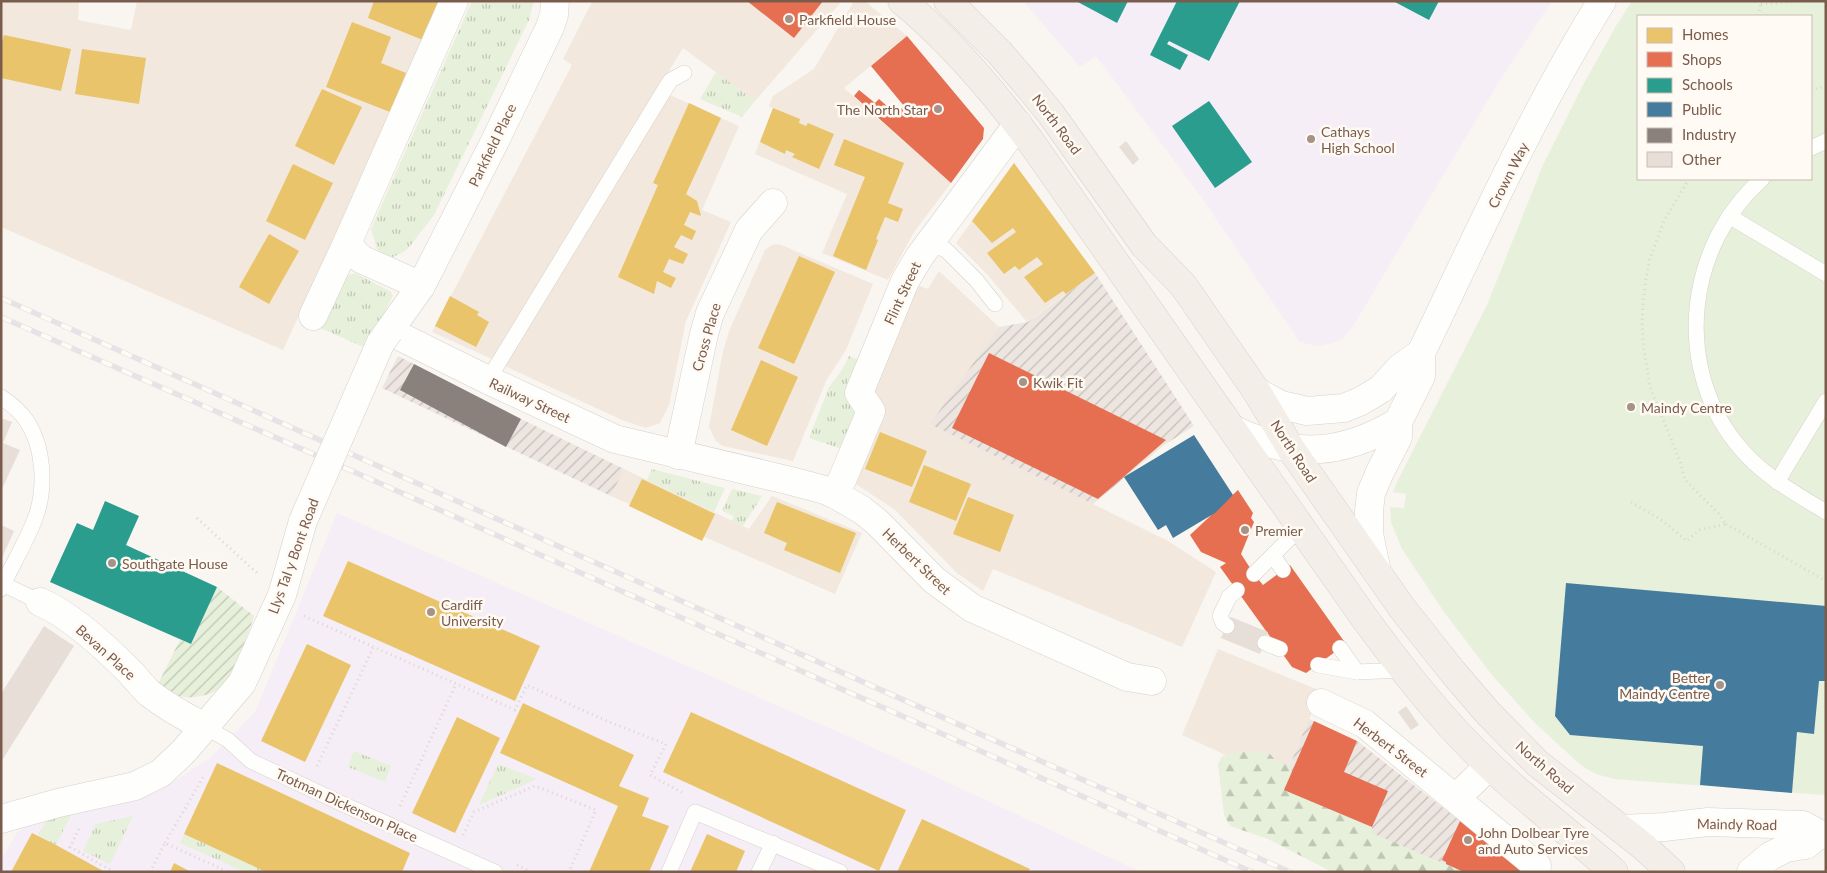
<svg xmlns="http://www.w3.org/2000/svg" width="1827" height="873" viewBox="0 0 1827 873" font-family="Lato,sans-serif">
<defs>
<pattern id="industrial-furrows" width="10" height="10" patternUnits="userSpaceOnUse" patternTransform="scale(1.25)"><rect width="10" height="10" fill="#ede5e0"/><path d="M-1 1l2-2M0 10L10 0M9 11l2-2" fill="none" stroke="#c5bdb8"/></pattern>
<pattern id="grass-tufts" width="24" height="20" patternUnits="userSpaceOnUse" patternTransform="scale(1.25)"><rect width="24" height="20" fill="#e7f0db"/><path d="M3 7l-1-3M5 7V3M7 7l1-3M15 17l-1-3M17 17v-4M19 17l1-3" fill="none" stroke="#c0c6b4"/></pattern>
<pattern id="forest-firs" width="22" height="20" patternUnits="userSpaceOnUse" patternTransform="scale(1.25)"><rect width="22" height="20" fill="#e7f0db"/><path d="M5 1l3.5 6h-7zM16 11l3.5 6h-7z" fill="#c0c6b4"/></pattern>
<pattern id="garden-furrows" width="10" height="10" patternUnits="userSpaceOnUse" patternTransform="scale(1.25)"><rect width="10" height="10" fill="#e7f0db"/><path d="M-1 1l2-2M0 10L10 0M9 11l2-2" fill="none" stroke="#c0c6b4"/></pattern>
</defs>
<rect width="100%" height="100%" fill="#f9f5f0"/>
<g fill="#f2e8de">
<polygon points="1,1 79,2 78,20 131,30 137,1 444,1 283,350 1,227"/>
<polygon points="591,1 842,1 755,101 683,48 492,359 432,332 572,65 563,59 592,2"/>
<polygon points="854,1 865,1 907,36 844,88 951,183 914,232 888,280 822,253 847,194 755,154 773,108 769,106 773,96 814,69"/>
<polygon points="670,95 739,126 702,210 731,222 686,321 669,405 660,423 646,428 622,420 505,366"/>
<polygon points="1014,163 1095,273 1027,322 986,273 956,243"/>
<polygon points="779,244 873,284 846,350 827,379 793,461 723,446 716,441 709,427 723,351 730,329 765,250 772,245"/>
<polygon points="939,271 999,327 931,424 1168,541 1216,572 1182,647 993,569 983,591 957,573 894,509 854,483 870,390 916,284 928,289"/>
<polygon points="624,469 749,529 772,496 862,533 835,594 611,496"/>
<polygon points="1218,649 1321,691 1283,781 1182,735"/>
</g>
<g fill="url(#industrial-furrows)">
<polygon points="1095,273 1194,426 1164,445 1093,504 930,424 999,327 1028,322"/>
<polygon points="398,356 521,419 624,469 611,496 382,388"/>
<polygon points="1309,719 1357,741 1460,821 1526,869 1446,872 1276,798"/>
</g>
<g fill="#f6eef6">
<polygon points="1023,1 1552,1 1500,80 1352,328 1343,338 1333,343 1318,346 1307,344 1299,341 1202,198 1096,56 1080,67"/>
<polygon points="337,513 861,742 1141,872 1,872 1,860 18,831 34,822 144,797 161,790 211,757 255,712"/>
</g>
<g fill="url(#grass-tufts)">
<polygon points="472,1 534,1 529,20 434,215 410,246 405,251 393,257 383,255 377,249 371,229"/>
<polygon points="716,72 755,101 742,117 700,99"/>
<polygon points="355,273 391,292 393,296 366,348 320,328 342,278"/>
<polygon points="849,356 861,361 857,417 842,449 809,438 829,387 842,370"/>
<polygon points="652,469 725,488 714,512 647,480"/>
<polygon points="732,489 762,496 743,526 732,521 734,516 722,511"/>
<polygon points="354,751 391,766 385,782 348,767"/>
<polygon points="498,764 537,779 479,805"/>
<polygon points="72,813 56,845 38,836 47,819"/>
<polygon points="133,816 110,864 83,851 96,824"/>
<polygon points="184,834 266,872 245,872 180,843"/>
</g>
<polygon fill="url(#forest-firs)" points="1244,751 1270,754 1277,762 1286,763 1292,771 1284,790 1372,827 1372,833 1464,872 1332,872 1268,839 1230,826 1224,815 1218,764 1222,756"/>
<path fill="url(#garden-furrows)" d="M217,587L254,616C249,631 236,675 225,684C218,691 210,694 201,696C183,700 172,695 158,684L180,640L191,644Z"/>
<path fill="#e7f0db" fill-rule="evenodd" d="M1632,1H1826V795L1614,779L1596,774L1585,768L1572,757L1535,723L1492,675L1444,612L1402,549L1391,522L1390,507L1404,508L1406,494L1393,492L1397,482L1487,305L1543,165L1582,87L1616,26ZM1638,16H1811V179H1638Z"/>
<g fill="#e9c46a">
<polygon points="374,1 440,1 428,42 368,18"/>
<polygon points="352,22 391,37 381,63 406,73 390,112 326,87"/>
<polygon points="4,35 71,49 61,91 1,78 1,46"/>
<polygon points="82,49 146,58 139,104 75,94"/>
<polygon points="322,89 362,107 334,165 295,146"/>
<polygon points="689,103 721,118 686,194 697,201 701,216 690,212 684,225 696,231 692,240 681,235 674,247 688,254 683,264 669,259 663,272 676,278 671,288 657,281 654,294 618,277 658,185 653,183"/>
<polygon points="773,108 800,119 799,123 806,126 808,123 834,134 819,169 792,157 795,154 786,150 785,154 760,142"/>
<polygon points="844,139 904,163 888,203 903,209 898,222 885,217 876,239 878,240 866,270 833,256 865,177 834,165"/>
<polygon points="1014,163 1095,273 1066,294 1063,291 1045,303 1024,277 1043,264 1037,257 1019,270 1015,266 1004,274 987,253 1016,232 1013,228 992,243 972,221"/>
<polygon points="293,164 333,183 305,240 266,221"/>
<polygon points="269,234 299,251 269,304 239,287"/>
<polygon points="799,256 835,272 794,364 758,348"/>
<polygon points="450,296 479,312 477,315 489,322 476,347 435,326"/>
<polygon points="761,360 798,377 767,446 731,430"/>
<polygon points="880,432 927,451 912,487 865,469"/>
<polygon points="924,465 971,484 956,521 909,502"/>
<polygon points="642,479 715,514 702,541 629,506"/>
<polygon points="968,497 1014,515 1000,552 953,534"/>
<polygon points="777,502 856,533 840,573 784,550 787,543 764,533"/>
<polygon points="348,561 540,646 515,701 323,616"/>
<polygon points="307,644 351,665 305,762 261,741"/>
<polygon points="523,703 634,755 619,786 649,798 642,816 669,826 649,872 589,872 618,806 500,753"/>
<polygon points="691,712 906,810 879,871 663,772"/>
<polygon points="457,717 500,738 455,833 412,813"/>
<polygon points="217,763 410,853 402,872 266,872 184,834"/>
<polygon points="922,819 1030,869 1028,872 897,872"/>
<polygon points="32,833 56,845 105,872 11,872"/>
<polygon points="707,834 745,851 736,872 690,872"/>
<polygon points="174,863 191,872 170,872"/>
</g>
<g fill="#e76f51">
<polygon points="747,1 823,1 794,38"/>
<polygon points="907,36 984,128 983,139 951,183 854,96 859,90 875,103 879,99 896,114 904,106 871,66"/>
<polygon points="989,353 1166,440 1098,499 952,428"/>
<polygon points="1238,490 1253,513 1251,518 1254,522 1241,554 1254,574 1263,585 1290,565 1346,644 1306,673 1292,667 1220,567 1226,563 1201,552 1190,535"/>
<polygon points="1314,721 1357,741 1344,772 1388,791 1372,827 1284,790"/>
<polygon points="1460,821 1526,869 1524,872 1464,872 1446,864 1446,862 1442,860"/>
</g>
<g fill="#2a9d8f">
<polygon points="1076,1 1128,1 1117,23"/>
<polygon points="1177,1 1240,1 1209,61 1169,41 1167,44 1188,55 1180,70 1150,55"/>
<polygon points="1393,1 1439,1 1429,20"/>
<polygon points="1209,101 1252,162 1215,188 1172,126"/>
<polygon points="105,501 139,516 126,545 217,587 191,644 50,582 77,523 93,530"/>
</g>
<g fill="#457b9d">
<polygon points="1194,435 1233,495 1215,513 1173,538 1166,525 1158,530 1124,477"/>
<polygon points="1566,583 1826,606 1826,681 1819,681 1814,734 1797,732 1792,793 1700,785 1703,746 1570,735 1555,716"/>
</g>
<polygon fill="#8a817c" points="414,364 521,419 506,447 400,390"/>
<g fill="#e6ded7">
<polygon points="1126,141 1139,159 1133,165 1119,147"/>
<polygon points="1,418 12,422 3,443 20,450 1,491"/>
<polygon points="1,525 14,531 1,560"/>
<polygon points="1231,617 1268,632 1260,654 1221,638"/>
<polygon points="44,626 74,646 1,762 1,694"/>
<polygon points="1406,706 1419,725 1411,730 1398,712"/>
</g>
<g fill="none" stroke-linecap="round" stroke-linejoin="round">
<defs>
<g id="lane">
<polyline points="1811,148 1826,141"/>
<path d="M1762,179C1687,245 1673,364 1736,443C1760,474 1793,492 1826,512"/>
<polyline points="1729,216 1826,274"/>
<polyline points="930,244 946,250 977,281 995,304"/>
<polyline points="488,380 665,89 671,80 684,73"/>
<path d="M1,397C10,403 20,411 26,420C44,446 46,487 36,516C27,541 12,565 1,589"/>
<polyline points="1777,482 1826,401"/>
<polyline points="1273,556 1283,570"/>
<polyline points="1254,574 1301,527"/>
<polyline points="3,584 40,602"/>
<polyline points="1227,626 1223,623 1220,616 1229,597 1237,590"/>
<polyline points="1265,643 1280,649"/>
<polyline points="1340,648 1357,672"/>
<polyline points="1318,665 1357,672 1404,670"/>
<polyline points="205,727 228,740 251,761 345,805 495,872"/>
<polyline points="669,872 695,812 840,872"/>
<polyline points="759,872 773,843"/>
</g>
<g id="street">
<polyline points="555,1 554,15 550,27 494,143 421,286 389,331 488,380 615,439 787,480 825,490 836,495 862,510 878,523 934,580 972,608 1127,677 1152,681"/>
<polyline points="421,286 361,259 353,251 348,241 454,1"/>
<polyline points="313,316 348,241"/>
<polyline points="678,455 704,334 710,313 749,230 773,203"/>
<polyline points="842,480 871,411 859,393 905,281 920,256 1018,124"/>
<path d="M40,602C71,615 104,646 128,670C135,677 142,686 149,693C167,707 185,717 205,727"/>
<polyline points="1321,703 1365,724 1537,866"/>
<polyline points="1456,798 1489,766"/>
<polyline points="1,819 58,803 135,786 161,773 184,751 242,683 282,595 303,521"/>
<polyline points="1622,829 1664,827 1708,822 1803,825 1819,834 1826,835"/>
<polyline points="1751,872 1770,856 1786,848 1806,845 1819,834"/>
</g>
<g id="secondary">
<polyline points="1257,392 1281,405 1307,411 1344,408 1361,401 1381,389 1400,368 1421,353"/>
<path d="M1234,430C1294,458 1341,456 1398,422"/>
<path d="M1377,572L1369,534V511L1371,493L1380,472L1398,437V422L1421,376V353C1478,235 1532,113 1602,1"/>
</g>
<g id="primary">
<path d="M902,1C951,41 993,91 1031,142L1363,616C1401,668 1442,721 1489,765C1529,803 1573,835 1614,872"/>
<polyline points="948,1 999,52 1023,80 1051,114 1144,245 1183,285 1257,392 1291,449 1377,572 1402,608 1452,671 1487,712 1537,763 1643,846 1671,872"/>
</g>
</defs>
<use href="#lane" stroke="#d7d1cb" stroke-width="16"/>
<use href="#street" stroke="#d7d1cb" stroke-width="29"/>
<use href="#secondary" stroke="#d9d2cb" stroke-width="29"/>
<use href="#primary" stroke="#dad1cc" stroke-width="29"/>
<g stroke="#dcd5d0" stroke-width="3" stroke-dasharray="1 4" stroke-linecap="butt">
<polyline points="1825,1 1826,1"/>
<polyline points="1761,4 1797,1"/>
<polyline points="1759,16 1761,1"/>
<polyline points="1811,90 1826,86"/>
<polyline points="1631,502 1663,521 1687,541 1699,530 1726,524 1718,513 1685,480 1681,464 1650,387 1644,349 1642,326 1643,304 1646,279 1650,258 1665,219 1689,179"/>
<polyline points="197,518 257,573"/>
<polyline points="1726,524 1826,581"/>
<polyline points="304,616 515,710 527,685 609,722 666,744 650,775 683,793"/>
<polyline points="317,766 373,648"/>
<polyline points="400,806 456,684"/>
<polyline points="79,829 70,847 114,872"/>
<polyline points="463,835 474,812 535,786 596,810 569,872"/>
<polyline points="165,843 205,774"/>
<polyline points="517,865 531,872"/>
<polyline points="150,872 165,843 228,872"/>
</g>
<use href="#lane" stroke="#fefefd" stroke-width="15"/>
<use href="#street" stroke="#fefefd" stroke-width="28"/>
<use href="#secondary" stroke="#fefefd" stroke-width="28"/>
<use href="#primary" stroke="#f3eee8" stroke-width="28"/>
<defs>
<g id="rail">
<polyline points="1,298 1290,872"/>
<polyline points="1,317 377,482 1252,872"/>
</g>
</defs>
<use href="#rail" stroke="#e6e3e7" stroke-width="5.5"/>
<use href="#rail" stroke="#fffaf3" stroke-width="4" stroke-dasharray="11" stroke-linecap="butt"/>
<defs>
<polyline id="street-bridge" points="303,521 380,344 389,331"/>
</defs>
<use href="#street-bridge" stroke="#d7d1cb" stroke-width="29" stroke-linecap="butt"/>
<use href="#street-bridge" stroke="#fefefd" stroke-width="28"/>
</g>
<g fill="#a69286" stroke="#fffaf3" stroke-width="2">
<circle cx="789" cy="19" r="5"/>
<circle cx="938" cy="109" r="5"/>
<circle cx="1311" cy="139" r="5"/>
<circle cx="1023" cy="382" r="5"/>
<circle cx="1631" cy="407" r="5"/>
<circle cx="1245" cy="530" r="5"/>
<circle cx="112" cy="563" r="5"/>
<circle cx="431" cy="612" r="5"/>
<circle cx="1720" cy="685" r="5"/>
<circle cx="1468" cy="840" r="5"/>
</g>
<g text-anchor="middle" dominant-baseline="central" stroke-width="5" stroke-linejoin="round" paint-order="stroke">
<g font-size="14" fill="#7a5c4d" stroke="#fffaf3" text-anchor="start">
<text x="799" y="19">Parkfield House</text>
<text x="928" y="109" text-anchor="end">The North Star</text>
<text x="1321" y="131">Cathays<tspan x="1321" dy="16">High School</tspan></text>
<text x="1033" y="382">Kwik Fit</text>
<text x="1641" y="407">Maindy Centre</text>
<text x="1255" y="530">Premier</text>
<text x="122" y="563">Southgate House</text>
<text x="441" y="604">Cardiff<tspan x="441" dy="16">University</tspan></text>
<text x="1710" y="677" text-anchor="end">Better<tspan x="1710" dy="16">Maindy Centre</tspan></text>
<text x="1478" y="832">John Dolbear Tyre<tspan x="1478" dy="16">and Auto Services</tspan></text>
</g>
<g font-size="14" fill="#7a5c4d" stroke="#fffaf3">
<text transform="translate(1057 124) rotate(53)">North Road</text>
<text transform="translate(492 145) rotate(-64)">Parkfield Place</text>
<text transform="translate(1508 175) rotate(-63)">Crown Way</text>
<text transform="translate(902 293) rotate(-65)">Flint Street</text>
<text transform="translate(706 337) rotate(-74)">Cross Place</text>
<text transform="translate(530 400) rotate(25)">Railway Street</text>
<text transform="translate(1294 451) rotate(57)">North Road</text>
<text transform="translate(293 556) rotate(-70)">Llys Tal y Bont Road</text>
<text transform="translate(917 561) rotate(44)">Herbert Street</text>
<text transform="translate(106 652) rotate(42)">Bevan Place</text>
<text transform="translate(1391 747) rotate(37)">Herbert Street</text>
<text transform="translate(1545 767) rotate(41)">North Road</text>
<text transform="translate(347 805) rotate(25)">Trotman Dickenson Place</text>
<text transform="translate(1737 824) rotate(1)">Maindy Road</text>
</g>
</g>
<rect width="1827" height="873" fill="none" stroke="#7a5c4d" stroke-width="5"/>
<rect x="1637" y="15" width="175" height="165" fill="#fffaf3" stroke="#cabbb1"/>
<rect x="1647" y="28" width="25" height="15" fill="#e9c46a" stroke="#cabbb1"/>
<text x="1682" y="40" font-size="15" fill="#7a5c4d">Homes</text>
<rect x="1647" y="52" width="25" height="15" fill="#e76f51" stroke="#cabbb1"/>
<text x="1682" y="65" font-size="15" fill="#7a5c4d">Shops</text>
<rect x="1647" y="78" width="25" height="15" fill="#2a9d8f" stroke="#cabbb1"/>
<text x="1682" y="90" font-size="15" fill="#7a5c4d">Schools</text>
<rect x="1647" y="102" width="25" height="15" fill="#457b9d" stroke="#cabbb1"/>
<text x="1682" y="115" font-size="15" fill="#7a5c4d">Public</text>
<rect x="1647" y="128" width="25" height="15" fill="#8a817c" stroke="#cabbb1"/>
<text x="1682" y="140" font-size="15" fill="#7a5c4d">Industry</text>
<rect x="1647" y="152" width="25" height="15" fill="#e6ded7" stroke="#cabbb1"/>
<text x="1682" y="165" font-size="15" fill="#7a5c4d">Other</text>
</svg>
